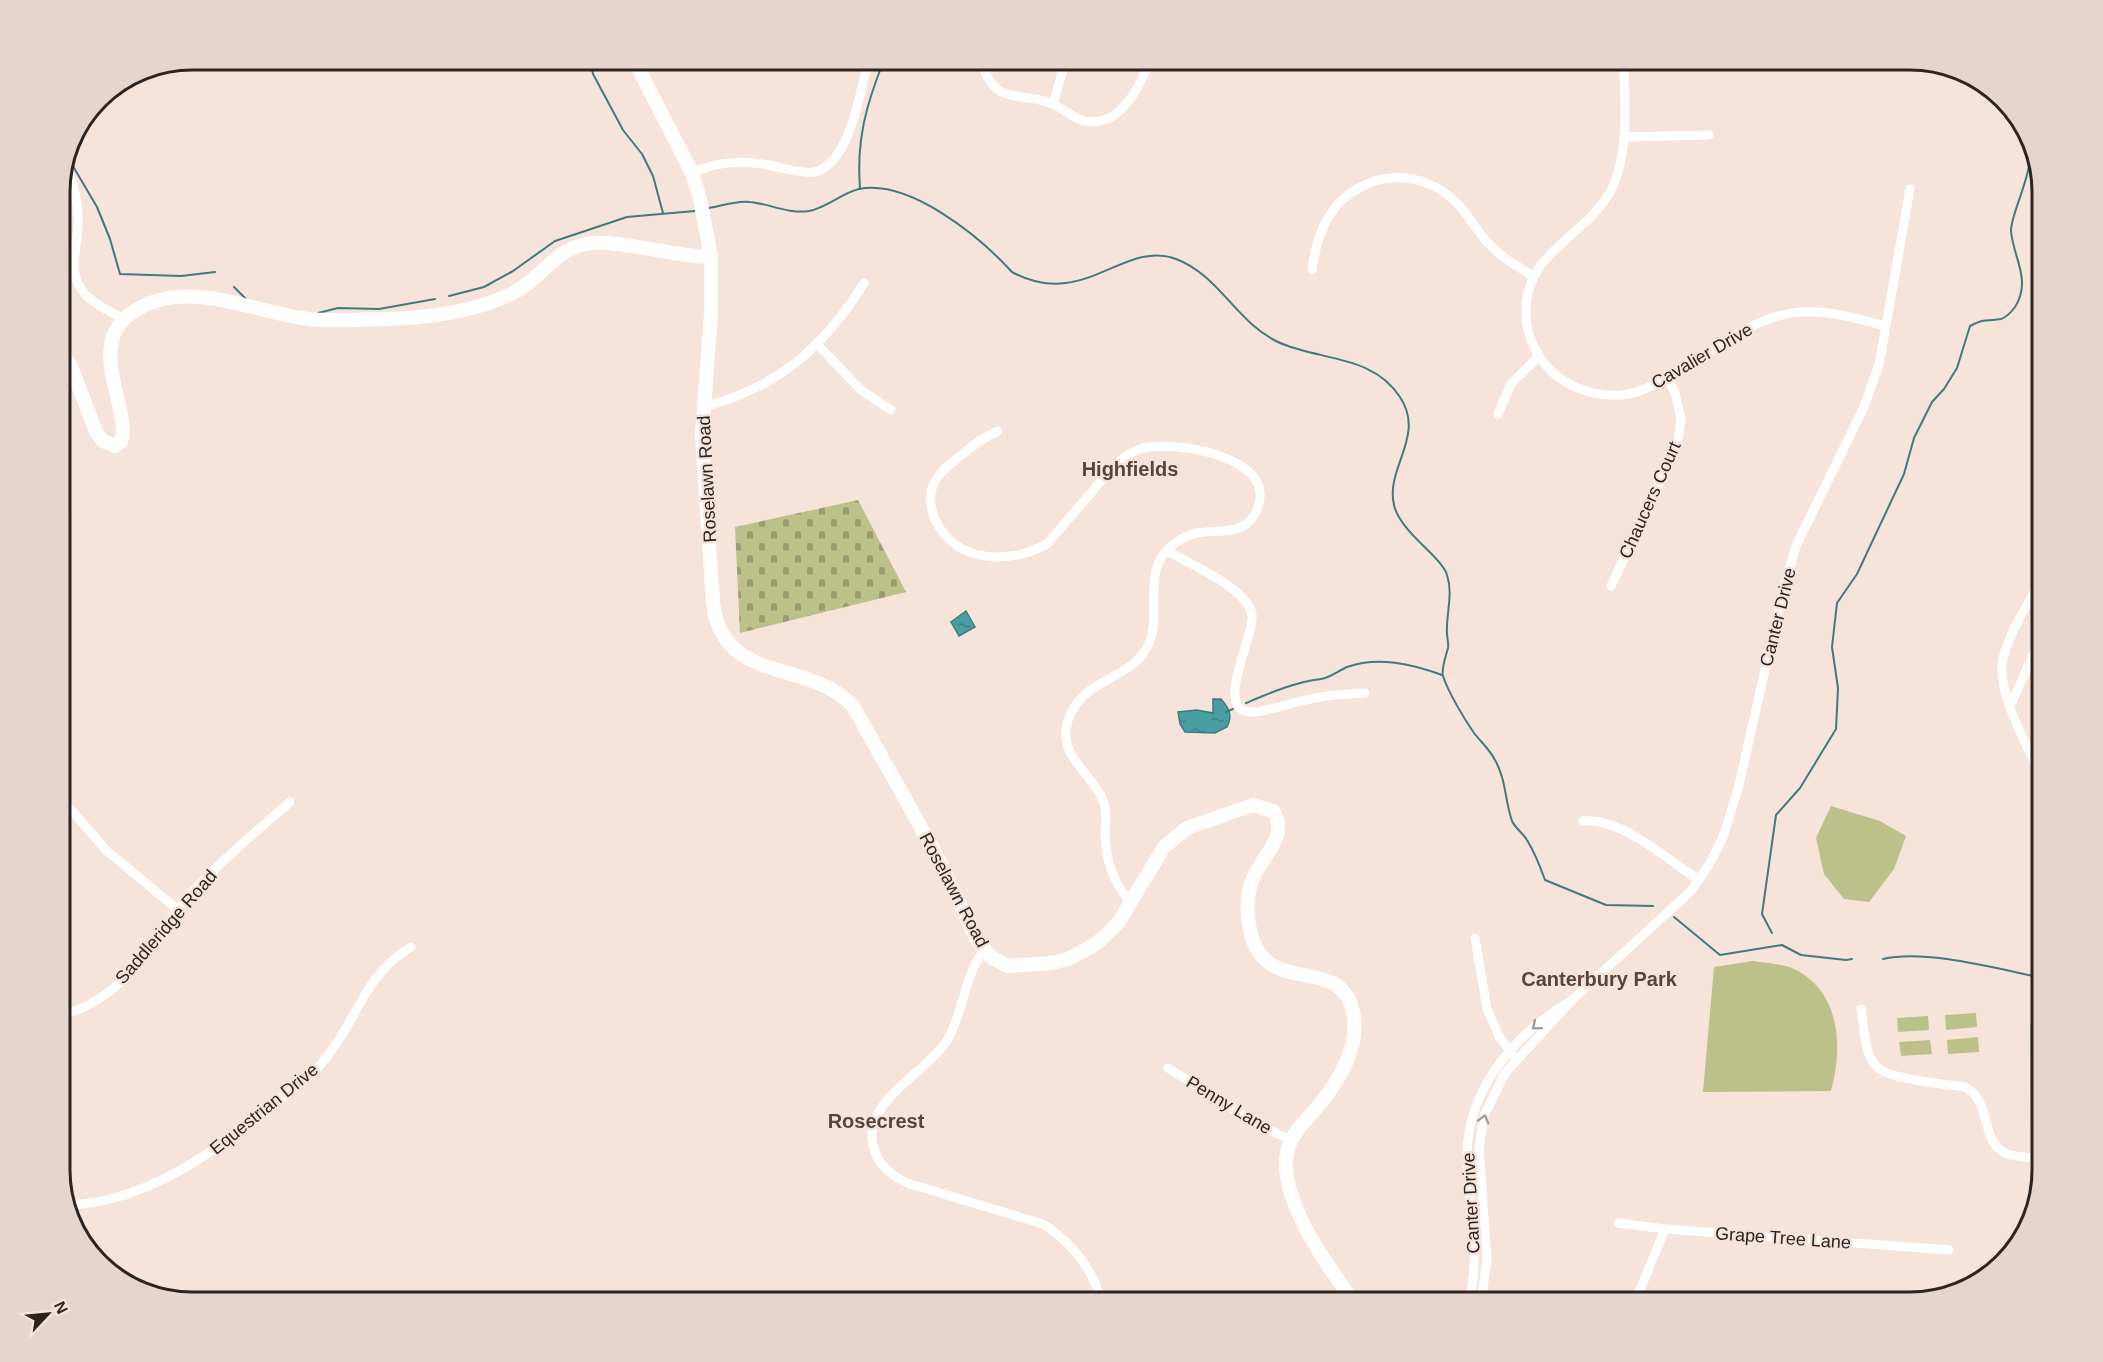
<svg xmlns="http://www.w3.org/2000/svg" width="2103" height="1362" viewBox="0 0 2103 1362" font-family="Arial,sans-serif">
<defs>
<pattern id="cemetery-stones" width="16" height="16" patternUnits="userSpaceOnUse" patternTransform="scale(1.5)"><rect width="16" height="16" fill="#bcc089"/><path d="M2 7V4a2 2 0 0 1 4 0v3zM10 15v-3a2 2 0 0 1 4 0v3z" fill="#999c70"/></pattern>
<pattern id="water-ripples" width="26" height="14" patternUnits="userSpaceOnUse" patternTransform="scale(1.5)"><rect width="26" height="14" fill="#479fa4"/><path d="M2 4q2-2 4 0t4 0M15 11q2-2 4 0t4 0" fill="none" stroke="#3b8185"/></pattern>
</defs>
<rect width="100%" height="100%" fill="#f6e4db"/>
<g fill="#bcc089">
<polygon points="1831,806 1880,821 1906,836 1894,869 1869,902 1844,899 1824,874 1816,838"/>
<path d="M1753,961C1766,963 1783,964 1794,969C1841,992 1843,1047 1831,1091L1703,1092L1714,967Z"/>
<polygon points="1976,1013 1977,1027 1946,1030 1945,1015"/>
<polygon points="1928,1016 1929,1030 1898,1032 1897,1018"/>
<polygon points="2030,1024 2043,1024 2043,1129 2031,1128"/>
<polygon points="1978,1037 1979,1052 1948,1054 1947,1040"/>
<polygon points="1930,1040 1932,1054 1901,1056 1899,1042"/>
</g>
<polygon fill="url(#cemetery-stones)" points="858,500 906,592 740,633 735,527"/>
<g fill="url(#water-ripples)" stroke="#3f7a7d" stroke-width="1.5">
<polygon points="966,611 975,627 959,636 951,622"/>
<path d="M1213,699H1221C1229,708 1233,716 1227,727L1215,733L1185,732L1180,724L1178,712L1197,710L1213,713Z"/>
</g>
<g fill="none" stroke-linecap="round" stroke-linejoin="round">
<g stroke="#3f7a7d" stroke-width="2">
<polyline points="590,60 593,74 623,130 642,154 653,176 663,213"/>
<polyline points="67,156 97,207 110,239 120,274 181,276 215,272"/>
<path d="M860,189C856,141 866,105 884,60"/>
<path d="M709,208C722,206 737,200 750,202C770,204 788,214 809,211C826,208 842,193 859,189C910,179 980,237 1012,272C1084,311 1123,239 1176,259C1219,275 1237,323 1278,342C1319,361 1372,354 1400,397C1426,436 1385,468 1394,505C1400,532 1442,557 1447,575C1453,593 1447,610 1447,628C1446,635 1449,641 1448,648C1446,656 1441,669 1443,676C1448,692 1465,720 1474,733C1481,742 1490,750 1495,760C1506,779 1505,801 1512,821C1515,828 1523,833 1527,840C1535,853 1540,866 1545,880L1606,905L1653,906"/>
<polyline points="234,287 247,300"/>
<polyline points="449,296 484,287 513,271 555,241 627,217 695,211"/>
<polyline points="318,313 338,308 379,309 435,299"/>
<path d="M1246,703C1270,693 1295,682 1321,679C1330,678 1338,671 1347,667C1378,656 1412,664 1442,675"/>
<polyline points="1226,712 1233,709"/>
<polyline points="1674,917 1720,955 1782,945 1801,955 1846,960 1852,959"/>
<path d="M1772,933L1762,914L1776,815L1800,788L1836,729L1838,688L1832,647L1837,603L1857,574L1904,474L1914,438L1932,402L1944,389L1957,368L1970,326C1987,317 1986,322 2001,319C2007,317 2012,311 2015,307C2032,280 2013,257 2011,231C2010,218 2029,180 2030,159"/>
<path d="M1883,959C1926,949 1998,969 2043,978"/>
</g>
<g stroke="#fff" stroke-width="9">
<path d="M981,60C984,71 990,85 1000,91C1017,100 1036,96 1053,104C1072,113 1079,127 1104,120C1128,113 1141,81 1151,60"/>
<path d="M1624,60C1624,102 1630,147 1613,186C1591,235 1528,248 1526,308C1525,329 1532,347 1544,363C1562,386 1592,397 1621,395C1643,394 1664,379 1683,368C1719,347 1758,314 1801,312C1829,310 1859,319 1886,326"/>
<polyline points="1053,104 1066,60"/>
<polyline points="1624,137 1709,135"/>
<path d="M65,164C73,181 78,199 78,218C80,245 64,271 85,294C95,305 111,312 124,319"/>
<path d="M692,173C720,160 747,160 777,167C788,169 802,174 814,172C850,164 861,90 868,60"/>
<path d="M1312,270C1316,237 1327,206 1357,189C1394,167 1437,178 1464,211C1473,223 1481,237 1492,247C1503,259 1519,267 1533,276"/>
<polyline points="818,345 861,390 891,410"/>
<path d="M703,407C778,388 824,347 864,283"/>
<polyline points="1498,414 1511,384 1539,356"/>
<path d="M998,431C984,437 972,446 960,456C951,464 939,472 934,483C928,495 930,507 935,519C954,563 1009,565 1047,544L1113,467C1122,459 1131,451 1143,448C1175,441 1276,456 1258,507C1248,537 1221,529 1197,533C1186,535 1177,541 1169,548C1142,573 1162,612 1149,643C1136,676 1094,677 1075,706C1045,753 1096,771 1105,807C1107,816 1105,825 1105,834C1106,861 1113,883 1132,904"/>
<path d="M1167,551C1189,564 1248,588 1252,615C1255,636 1212,712 1252,712C1267,712 1283,705 1297,702C1319,696 1342,694 1365,693"/>
<path d="M2043,576C2030,602 2009,631 2003,659C1995,691 2030,750 2043,781"/>
<polyline points="1611,586 1677,446 1681,419 1675,393 1667,377"/>
<polyline points="2011,704 2043,633"/>
<polyline points="60,797 106,850 178,910"/>
<path d="M1583,821C1621,817 1668,860 1699,880"/>
<polyline points="1475,938 1487,1009 1499,1036 1513,1055"/>
<path d="M984,950C964,976 964,1011 948,1039C927,1074 856,1103 875,1152C881,1168 893,1176 907,1183L1043,1224C1073,1243 1092,1268 1102,1302"/>
<polyline points="1572,1000 1691,891 1709,865 1723,837 1738,789 1784,586 1796,546 1863,409 1879,365 1910,189"/>
<path d="M1861,1009C1864,1027 1864,1049 1874,1064C1885,1080 1945,1084 1965,1087C1989,1100 1982,1131 1998,1148C2007,1158 2030,1157 2043,1159"/>
<path d="M60,1014C126,1004 154,932 195,889C224,858 258,830 290,802"/>
<polyline points="1168,1068 1252,1121 1290,1140"/>
<path d="M69,1205C146,1202 213,1153 271,1106C290,1091 311,1078 326,1058C358,1018 364,975 411,947"/>
<polyline points="1618,1223 1665,1229 1949,1250"/>
<path d="M1469,1302C1481,1255 1469,1209 1467,1161C1465,1090 1515,1034 1572,1000L1505,1073L1484,1116L1479,1149L1487,1259L1481,1302"/>
<polyline points="1635,1302 1665,1229"/>
</g>
<g stroke="#fff" stroke-width="14">
<path d="M634,60L692,173L700,199L711,257V313L702,435L713,603C723,686 808,658 853,706L936,854L976,938L991,957L1008,966L1051,963L1068,959L1096,944L1118,923L1164,847L1187,828L1253,805L1273,811C1289,834 1264,855 1254,876C1248,888 1247,902 1248,916C1255,1004 1336,951 1352,1008C1362,1042 1340,1079 1320,1104C1305,1122 1287,1135 1286,1161C1284,1206 1328,1267 1354,1302"/>
<path d="M60,350L70,364L96,432L103,441L115,446L121,442L123,433C123,395 90,344 130,314C188,271 265,321 328,320C387,320 456,320 511,294C538,282 554,250 585,244C618,238 673,257 711,257"/>
</g>
</g>
<defs><path id="oneway-chevron" d="M-2-3.5L2.5 0L-2 3.5" fill="none" stroke-width="1.6" stroke-linecap="round" stroke-linejoin="round" transform="scale(1.5)"/></defs>
<g stroke="#a09c9b">
<use href="#oneway-chevron" transform="translate(1536 1026) rotate(140)"/>
<use href="#oneway-chevron" transform="translate(1484 1119) rotate(-74)"/>
</g>
<g text-anchor="middle" dominant-baseline="central" stroke-width="5" stroke-linejoin="round" paint-order="stroke">
<g font-size="18" fill="#2b2421" stroke="#f6e4db">
<text transform="translate(1702 356) rotate(-30)">Cavalier Drive</text>
<text transform="translate(707 479) rotate(-93)">Roselawn Road</text>
<text transform="translate(1650 500) rotate(-66)">Chaucers Court</text>
<text transform="translate(1778 617) rotate(-76)">Canter Drive</text>
<text transform="translate(954 890) rotate(62)">Roselawn Road</text>
<text transform="translate(166 927) rotate(-49)">Saddleridge Road</text>
<text transform="translate(1229 1105) rotate(31)">Penny Lane</text>
<text transform="translate(264 1109) rotate(-39)">Equestrian Drive</text>
<text transform="translate(1471 1203) rotate(-93)">Canter Drive</text>
<text transform="translate(1783 1238) rotate(4)">Grape Tree Lane</text>
</g>
<g font-size="20" font-weight="bold" fill="#54463e" stroke="#f6e4db">
<text x="1130" y="469">Highfields</text>
<text x="1599" y="979">Canterbury Park</text>
<text x="876" y="1121">Rosecrest</text>
</g>
</g>
<path d="M0 0H2103V1362H0ZM192 70H1910A122 122 0 0 1 2032 192V1170A122 122 0 0 1 1910 1292H192A122 122 0 0 1 70 1170V192A122 122 0 0 1 192 70Z" fill="#e6d5cc" fill-rule="evenodd"/>
<path fill="none" stroke="#2b2421" stroke-width="3" d="M192 70H1910A122 122 0 0 1 2032 192V1170A122 122 0 0 1 1910 1292H192A122 122 0 0 1 70 1170V192A122 122 0 0 1 192 70Z"/>
<g transform="translate(48 1314) rotate(64)" stroke="#f6e4db" stroke-width="4.5" paint-order="stroke">
<path d="M0-4.5L10 22L0 15L-10 22Z" fill="#2b2421"/>
<text y="-9" font-size="16" font-weight="bold" text-anchor="middle" fill="#2b2421">N</text>
</g>
</svg>
